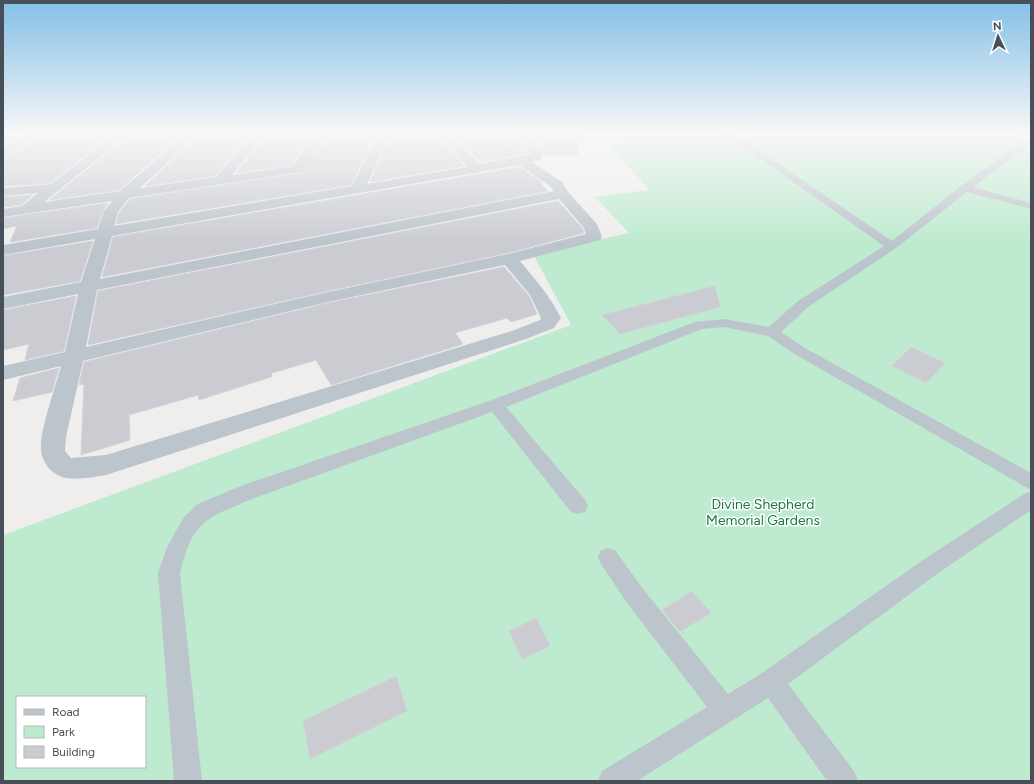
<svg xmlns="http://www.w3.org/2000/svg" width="1034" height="784" viewBox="0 0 1034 784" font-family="Figtree,sans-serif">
<rect width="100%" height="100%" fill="#f0eded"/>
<path fill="#beebcf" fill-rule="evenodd" d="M681,133H1031V781H3V535L571,325L533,254L629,233L595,197L649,190L607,142ZM17,697H145V767H17Z"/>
<g fill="#caccd2" stroke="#d1d3d8">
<polygon points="178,133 183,134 119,190 49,200 132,134"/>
<polygon points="268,133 313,133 292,165 236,173"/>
<polygon points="328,133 377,133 351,185 116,224 119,213 130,199 302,173"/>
<polygon points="392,133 439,133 464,166 370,182"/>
<polygon points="454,133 514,133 528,153 480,162"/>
<polygon points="529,133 578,133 578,155 544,155 544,151"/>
<polygon points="113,134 50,183 3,186 3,157 43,136"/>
<polygon points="201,134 251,134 215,176 145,186"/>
<polygon points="20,136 3,145 3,137"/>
<polygon points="520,167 543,183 540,183 548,191 102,277 113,237"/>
<polygon points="33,195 21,205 3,207 3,197"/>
<polygon points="558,201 583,229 584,233 508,253 328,291 88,345 98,291"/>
<polygon points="108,203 103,211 97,228 10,242 17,226 3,229 3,218"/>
<polygon points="93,241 80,281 3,295 3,256"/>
<polygon points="504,267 529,296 537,314 511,322 507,318 455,333 463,344 331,385 316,360 272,373 271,377 199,400 198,395 129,415 130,440 81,455 84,384 79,385 84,362 328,303"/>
<polygon points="715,286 720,307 620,334 602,315"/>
<polygon points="76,296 64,351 25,360 29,344 3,350 3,310"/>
<polygon points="911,347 945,363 926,383 892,366"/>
<polygon points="59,368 52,392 13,401 20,378"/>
<polygon points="692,591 711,613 680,632 662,610"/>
<polygon points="536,618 550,646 522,659 509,631"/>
<polygon points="396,676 407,711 310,759 303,721"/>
</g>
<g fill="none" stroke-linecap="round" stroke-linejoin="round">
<g fill="#bcc5cc" fill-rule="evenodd">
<path d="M723,133H733L892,241L961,186L1022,142H1028V146L973,187L1031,203V209L967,192L896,248L808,307L781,332L803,347L1031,473V490L793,353L768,336L724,327L702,329L506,407L585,500L588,506L585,512L578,514L571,512L492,412L252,499C205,519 193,520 180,573L202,781H174L158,573L167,547L184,517L198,504L238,487L489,401L695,322L724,319L769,327L798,301L884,246Z"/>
<polygon points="1031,492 1031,510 937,574 788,684 854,771 858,781 827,781 768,698 637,781 598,781 602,771 707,707 627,603 601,564 598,557 601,550 608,548 615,550 643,589 728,694 762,673 923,560 1024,494"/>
</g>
<g fill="#bcc5cc" fill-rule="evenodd">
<polygon points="30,133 45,133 3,156 3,147"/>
<path d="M117,133H131L44,202L120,191L187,133H200L140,188L216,177L254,133H266L232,175L293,166L315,133H327L302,172L129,198L118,212L114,226L352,186L379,133H391L367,184L467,167L440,133H452L479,164L531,154L515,133H527L543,152L541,159L532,162L562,182L568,192L597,224L602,237L600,240L520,261C535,279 550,296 561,318L554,328L526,339L106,475C93,477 79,480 66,478C53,476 42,463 41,450C39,432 56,386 61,366L3,380V366L65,352L78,294L3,309V297L81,282L95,239L3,255V245L98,229L104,211L112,201L3,217V209L22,206L38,193L3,196V188L51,184ZM520,165L551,187L554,191L100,279L112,236ZM559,199L584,228L586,234L508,254L328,292L86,347L97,290ZM505,265L530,295L541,318L540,320L512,331L106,455L71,458L65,451L66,437L83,361L328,302Z"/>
</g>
</g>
<linearGradient id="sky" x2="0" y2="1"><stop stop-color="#83c0e7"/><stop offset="0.55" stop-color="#f8f7f7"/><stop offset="1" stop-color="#f8f7f7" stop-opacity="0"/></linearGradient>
<rect width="1034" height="243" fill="url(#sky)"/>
<g text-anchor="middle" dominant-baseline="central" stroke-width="3" stroke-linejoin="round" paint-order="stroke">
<g font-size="14" fill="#1c7649" stroke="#fff">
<text x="763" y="504">Divine Shepherd<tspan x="763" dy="16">Memorial Gardens</tspan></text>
</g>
</g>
<rect width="1034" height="784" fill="none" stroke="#475059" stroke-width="8"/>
<rect x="16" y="696" width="130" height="72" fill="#ffffff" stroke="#b5b9bd"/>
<rect x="24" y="709" width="20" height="6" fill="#bcc5cc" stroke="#b5b9bd"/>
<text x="52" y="716" font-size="12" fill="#475059">Road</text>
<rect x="24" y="726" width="20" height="12" fill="#beebcf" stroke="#b5b9bd"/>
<text x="52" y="736" font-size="12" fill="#475059">Park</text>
<rect x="24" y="746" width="20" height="12" fill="#caccd2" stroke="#b5b9bd"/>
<text x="52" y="756" font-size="12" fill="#475059">Building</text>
<g transform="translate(998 36) rotate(356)" stroke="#ffffff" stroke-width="3" paint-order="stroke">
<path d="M0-3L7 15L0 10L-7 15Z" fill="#475059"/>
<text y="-6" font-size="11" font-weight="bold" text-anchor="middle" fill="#475059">N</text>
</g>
</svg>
